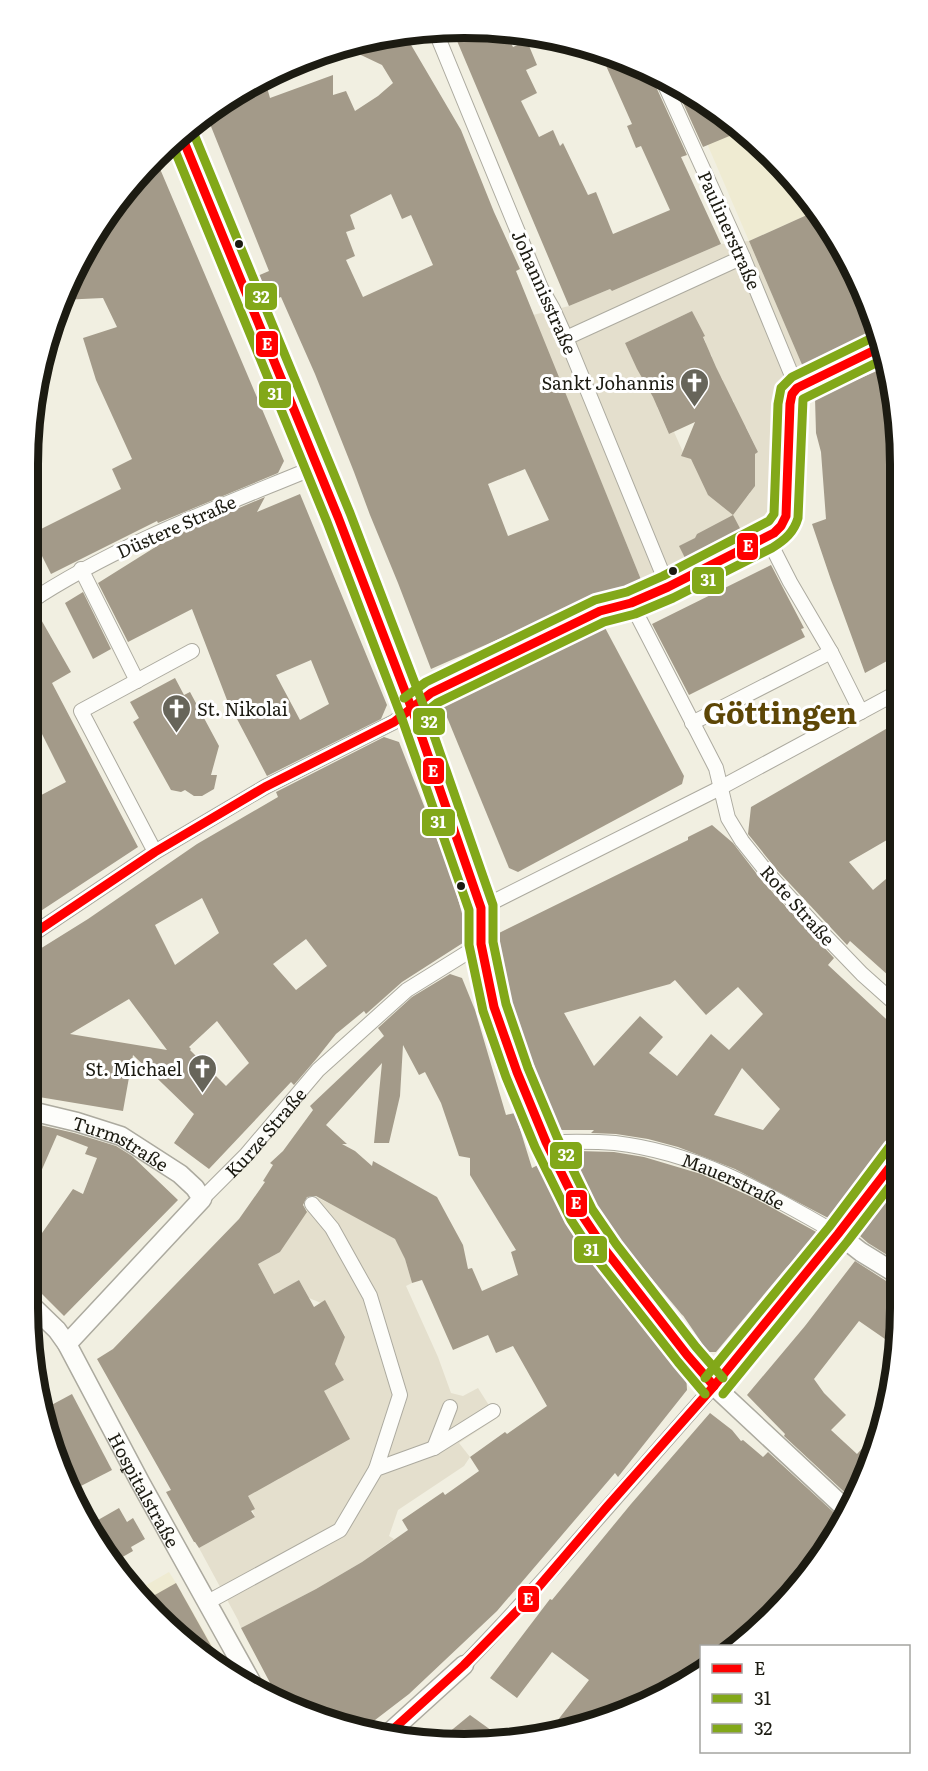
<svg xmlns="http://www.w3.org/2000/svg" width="928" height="1771" viewBox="0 0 928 1771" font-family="Literata,serif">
<rect width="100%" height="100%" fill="#f1efe1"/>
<g fill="#e4dfcd" fill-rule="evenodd">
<path d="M749,241L807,376L786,386L780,394L778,403L775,509L773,519L768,526L671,574L642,582L533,315L569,306L610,289L612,291L721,244ZM692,311L706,343L702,347L707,356L711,354L712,357L708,359L718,379L721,377L723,380L719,382L728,402L733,400L734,402L730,405L740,430L746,427L758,452L748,457L755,474V478H751L747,491L750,493L747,497L683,452L674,432L669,434L657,407L661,405L637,368L625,343Z"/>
<polygon points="316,1197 341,1209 395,1239 405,1259 412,1283 406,1286 438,1357 451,1393 463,1396 478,1388 497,1418 459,1443 470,1457 464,1466 398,1510 389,1536 394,1539 362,1562 316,1589 241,1628 238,1620 199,1548 255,1517 246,1493 263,1470 271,1483 279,1479 284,1459 291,1472 302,1466 295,1453 324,1391 344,1380 335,1364 345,1336 325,1301 321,1303 309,1298 299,1280 274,1294 258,1264 280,1252"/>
</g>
<g fill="#efebd2">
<polygon points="684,90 752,135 811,198 818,210 749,241"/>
<polygon points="169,1572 176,1583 228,1673 221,1671 136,1591"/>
</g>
<g fill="#a39a89" fill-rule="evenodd">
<polygon points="493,28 504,30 513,47 527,41 537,65 526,70 537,93 521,101 539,137 553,130 560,146 563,143 588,195 596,192 613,234 670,210 641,146 636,148 627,126 632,124 599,50 652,70 652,78 687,155 681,157 721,244 612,291 610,289 569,306 452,29"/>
<path d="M398,33L407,38L461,130L494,212L520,269L516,271L642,582L591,602L592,604L499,639L431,669L398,583L370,515L354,472L315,374L281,297L266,303L255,277L269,271L206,114L246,85L264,77L270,98L333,75V95L346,91L355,111L378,96L393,83L382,65L342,46ZM391,194L402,219L411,215L433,265L363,297L346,260L355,256L346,232L355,229L350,215ZM525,469L549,520L508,536L488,484Z"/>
<polygon points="674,83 744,130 703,147"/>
<polygon points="155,157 284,461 278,473 158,523 157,521 51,574 31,534 121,489 112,469 132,459 96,380 83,338 117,327 103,298 61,300 72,270 118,198"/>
<polygon points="818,210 838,250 840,249 868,297 877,333 803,367 749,241"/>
<polygon points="692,311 705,336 703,337 716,367 758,452 755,454 755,486 733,515 708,495 691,459 681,456 695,422 669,434 653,397 637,369 625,343"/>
<polygon points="886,367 897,407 898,655 865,673 831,580 812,524 826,519 821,452 816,433 815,398"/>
<path d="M300,494L387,705L381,719L267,776L227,700L192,609L128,642L98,583L173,536L265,497L257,512ZM311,660L329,704L300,720L276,675Z"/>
<polygon points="733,515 743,534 687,562 679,546 695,538 697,534"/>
<polygon points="771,565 804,628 801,629 805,637 689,695 652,624"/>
<polygon points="83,592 111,649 93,659 65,603"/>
<polygon points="35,609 71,672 52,683 138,847 27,920 28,802 66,782 28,706 28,612"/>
<polygon points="603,624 684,776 682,784 518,872 509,868 442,705"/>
<polygon points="175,678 184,695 190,692 219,746 211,775 217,775 214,789 202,796 194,796 185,790 181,792 171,790 133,722 139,718 130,702"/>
<polygon points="898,722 899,833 849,862 873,890 899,868 899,985 850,941 847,945 777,870 748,834 751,807"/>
<path d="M384,737L399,742L444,857L450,855L457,875L452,877L469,939L402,982L366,1014L364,1011L336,1034L317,1058L294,1085L291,1082L209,1169L174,1143L194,1114L133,1055L123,1111L27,1095V957L88,919L197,844L278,797L276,792ZM202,898L219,933L175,965L155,925ZM306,939L327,966L296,990L273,964ZM129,999L167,1050L70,1034ZM217,1021L249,1063L226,1086L190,1050L191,1049L189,1047Z"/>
<path d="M712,825L733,843L763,882L834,958L828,965L899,1031V1142L891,1146L832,1220L735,1169L678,1147L648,1139L616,1134L591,1133L594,1130H559L549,1108L542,1109L512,1030L494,942L497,934L688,840V837ZM675,980L706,1015L738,987L763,1014L729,1050L711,1034L677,1076L649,1053L663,1037L640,1016L594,1066L564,1013L670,984ZM742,1068L780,1109L763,1130L714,1115Z"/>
<path d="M450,974L462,978L475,1010L506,1115L515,1113L532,1168L538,1165L579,1231L576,1233L595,1258L604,1273L606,1272L686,1373L687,1390L618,1477L615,1473L497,1611L409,1694L362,1730L351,1729L277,1696L241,1628L316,1589L362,1562L408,1530L402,1520L443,1492L445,1495L479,1471L470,1457L505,1432L507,1434L547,1406L513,1346L496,1353L488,1335L453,1350L422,1280L412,1283L405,1259L395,1239L316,1196L307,1197L303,1205L307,1212L280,1252L258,1264L274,1294L299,1280L314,1307L325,1300L345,1337L335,1364L344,1380L324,1391L350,1439L248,1496L255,1509L251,1511L255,1517L199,1548L195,1542H194L166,1492L171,1490L97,1359L113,1349L239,1219L265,1182L263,1181L273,1165L270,1163L283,1151L313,1110L310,1106L384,1036L378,1028L412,997ZM403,1045L419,1075L425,1072L441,1103L459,1156L470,1158V1175L516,1250L511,1252L518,1275L482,1291L472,1268L468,1269L463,1245L437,1197L373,1161L372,1166L355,1151L342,1144H347L326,1125L382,1063L374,1143H389L400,1096Z"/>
<polygon points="27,1122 74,1133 116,1146 132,1156 178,1200 64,1316 27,1279 27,1249 39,1230 42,1233 73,1189 83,1194 97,1158 85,1154 88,1147 57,1135 40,1174 27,1168"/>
<polygon points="578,1151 614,1152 644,1157 701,1174 754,1198 820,1234 786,1268 716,1352 708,1352 682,1314 683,1316 608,1226 572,1158"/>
<polygon points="900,1172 900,1263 868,1243 860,1236 858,1227"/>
<polygon points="855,1261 894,1286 900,1287 900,1335 898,1348 859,1321 814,1379 824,1393 846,1415 831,1430 857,1454 884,1425 855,1502 784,1436 785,1434 747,1395 805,1326"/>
<polygon points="72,1394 112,1470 77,1488 48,1432 44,1409"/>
<polygon points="710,1413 732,1430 741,1441 743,1440 763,1457 768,1452 842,1520 773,1616 730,1647 702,1647 702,1667 657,1699 577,1729 547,1734 589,1680 552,1652 517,1698 490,1678 550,1599 552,1600 631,1504"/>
<polygon points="119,1508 127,1522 133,1518 145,1539 131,1547 133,1551 112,1563 91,1524"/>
<polygon points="176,1583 223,1667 220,1669 146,1600"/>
<polygon points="470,1715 506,1741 493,1743 442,1738"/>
</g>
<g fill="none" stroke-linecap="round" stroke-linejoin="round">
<defs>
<g id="pedestrian">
<polyline points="435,30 541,288 553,309 566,338 668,587"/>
<polyline points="660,74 743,257 797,388"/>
<path d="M180,132C287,389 395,644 481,908L480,930L481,944L494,1007L517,1072L546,1142L582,1215L606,1251L687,1355L714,1386C631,1479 551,1575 464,1665"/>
<polyline points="566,338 743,257"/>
<polyline points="767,537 790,582 831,652 861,712"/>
<polyline points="81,569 137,681"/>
<polyline points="28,579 39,596"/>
<path d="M28,603C117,544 219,507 318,466"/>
<polyline points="631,603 716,768 728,818 742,841 770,876 811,921 862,974 899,1007"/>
<polyline points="692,723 831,652"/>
<polyline points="155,852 81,711 192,651"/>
<polyline points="481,908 720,788 898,692"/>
<path d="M27,938L155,852L265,787L394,722L431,693L600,611L631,603L668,587L767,537C777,531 783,527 786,516L790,404L792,394L797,388L881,347"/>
<path id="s1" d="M546,1142C569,1142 592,1141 615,1143C700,1153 766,1193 838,1234"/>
<path id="s2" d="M202,1199L246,1155L318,1070L407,990L481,944"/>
<polyline points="312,1204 332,1228 370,1296 400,1395 376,1469"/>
<polyline points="434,1448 450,1407"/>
<polyline points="206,1603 340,1530 376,1469 434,1448 493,1411"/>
</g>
<g id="minor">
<path id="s3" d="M27,1110L77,1122L121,1136L180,1174L195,1188L202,1199L67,1344"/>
<polyline points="838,1234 861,1252 900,1276"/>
<path id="s4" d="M27,1301L57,1330L67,1344L140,1482L253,1685"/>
<polyline points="848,1511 714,1386 838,1234 900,1153"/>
<polyline points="389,1733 464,1665"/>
</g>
</defs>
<use href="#pedestrian" stroke="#acaa9f" stroke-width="16"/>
<use href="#minor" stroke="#acaa9f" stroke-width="21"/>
<use href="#pedestrian" stroke="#fdfdfa" stroke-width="14"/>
<use href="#minor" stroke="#fdfdfa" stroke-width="18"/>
<defs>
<g id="bus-1">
<polyline points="180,132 338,517 413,712 481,908 481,944 494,1007 517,1072 546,1142 582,1215 606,1251 687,1355 714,1386"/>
<polyline points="27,938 155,852 265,787 394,722 431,693 600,611 631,603 668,587 774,533 781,526 786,516 790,404 792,394 797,388 881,347"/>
<polyline points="389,1733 464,1665 524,1604 606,1508 714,1386 838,1234 900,1154"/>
</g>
<g id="bus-2">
<polyline points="171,141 327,522 401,716 469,910 469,945 483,1011 506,1077 535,1147 571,1220 596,1258 678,1362 705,1394"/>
<path d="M418,718L437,703L604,622L635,614L673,598L772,548C785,540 794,532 798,518L803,399L884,359"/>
<polyline points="723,1394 847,1242 900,1173"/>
</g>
<g id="bus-3">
<polyline points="191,127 350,513 424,707 493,905 493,942 506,1004 528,1068 557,1137 592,1209 616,1244 696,1347 723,1378"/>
<polyline points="404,698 426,682 595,600 627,592 663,576 769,521 774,514 778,404 781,388 792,377 876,336"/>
<polyline points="705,1378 829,1227 890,1146"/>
</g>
</defs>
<use href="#bus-1" stroke="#fff" stroke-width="14"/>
<use href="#bus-2" stroke="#fff" stroke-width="14"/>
<use href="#bus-3" stroke="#fff" stroke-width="14"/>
<use href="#bus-1" stroke="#f00" stroke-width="9"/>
<use href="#bus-2" stroke="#82a819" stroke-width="9"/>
<use href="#bus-3" stroke="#82a819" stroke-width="9"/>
</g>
<defs>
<symbol id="church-pin" viewBox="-11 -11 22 30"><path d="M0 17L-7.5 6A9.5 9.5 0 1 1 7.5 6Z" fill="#67655a" stroke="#fff"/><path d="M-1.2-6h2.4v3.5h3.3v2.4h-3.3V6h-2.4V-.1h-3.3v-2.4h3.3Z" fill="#fff"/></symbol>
</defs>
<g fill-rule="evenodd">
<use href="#church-pin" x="678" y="366" width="33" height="45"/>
<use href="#church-pin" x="160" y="692" width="33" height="45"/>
<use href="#church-pin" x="186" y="1052" width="33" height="45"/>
</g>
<g fill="#1c1b12" stroke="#fff" stroke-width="2">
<circle cx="239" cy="244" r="5"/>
<circle cx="673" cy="571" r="5"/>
<circle cx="461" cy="886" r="5"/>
</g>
<g text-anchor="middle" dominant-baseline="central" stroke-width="6" stroke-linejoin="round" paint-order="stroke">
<g font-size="18" fill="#1c1b12" stroke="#fff">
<text transform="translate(730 230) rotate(66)">Paulinerstraße</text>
<text transform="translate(545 292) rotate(66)">Johannisstraße</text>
<text transform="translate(176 526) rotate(-24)">Düstere Straße</text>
<text transform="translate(798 905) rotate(48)">Rote Straße</text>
<text stroke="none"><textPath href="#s2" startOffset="92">Kurze Straße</textPath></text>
<text stroke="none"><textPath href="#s3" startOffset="100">Turmstraße</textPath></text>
<text stroke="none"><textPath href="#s1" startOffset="194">Mauerstraße</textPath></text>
<text stroke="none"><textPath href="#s4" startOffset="224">Hospitalstraße</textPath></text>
</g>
<g font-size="18" fill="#1c1b12" stroke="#fff" text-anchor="end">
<text x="674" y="382">Sankt Johannis</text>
<text x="197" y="708" text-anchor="start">St. Nikolai</text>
<text x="182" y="1068">St. Michael</text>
</g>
<g font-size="30" font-weight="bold" fill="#5d4606" stroke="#fff">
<text x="780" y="711">Göttingen</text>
</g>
</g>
<path d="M0 0H928V1771H0ZM464 38H464A426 426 0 0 1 890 464V1308A426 426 0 0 1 464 1734H464A426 426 0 0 1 38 1308V464A426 426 0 0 1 464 38Z" fill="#fff" fill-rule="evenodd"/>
<path fill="none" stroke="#1c1b12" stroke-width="8" d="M464 38H464A426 426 0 0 1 890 464V1308A426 426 0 0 1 464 1734H464A426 426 0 0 1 38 1308V464A426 426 0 0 1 464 38Z"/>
<g stroke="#fff" stroke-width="2">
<rect x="244" y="282" width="34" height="29" rx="6" fill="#82a819"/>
<rect x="255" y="330" width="24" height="28" rx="6" fill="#f00"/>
<rect x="258" y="380" width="34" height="29" rx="6" fill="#82a819"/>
<rect x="736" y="532" width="23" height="29" rx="6" fill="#f00"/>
<rect x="691" y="566" width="34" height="29" rx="6" fill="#82a819"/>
<rect x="412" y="707" width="34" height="29" rx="6" fill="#82a819"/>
<rect x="422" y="757" width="23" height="28" rx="6" fill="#f00"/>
<rect x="421" y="808" width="35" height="29" rx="6" fill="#82a819"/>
<rect x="549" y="1141" width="34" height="29" rx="6" fill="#82a819"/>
<rect x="565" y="1189" width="23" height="29" rx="6" fill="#f00"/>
<rect x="573" y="1235" width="35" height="29" rx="6" fill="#82a819"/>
<rect x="517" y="1585" width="23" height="28" rx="6" fill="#f00"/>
</g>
<g font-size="16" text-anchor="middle" font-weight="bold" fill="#fff">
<text x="261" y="303">32</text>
<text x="267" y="350">E</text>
<text x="275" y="400">31</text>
<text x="748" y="552">E</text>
<text x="708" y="586">31</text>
<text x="429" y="728">32</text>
<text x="433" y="777">E</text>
<text x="438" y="828">31</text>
<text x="566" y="1161">32</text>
<text x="576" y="1209">E</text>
<text x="591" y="1256">31</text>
<text x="528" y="1605">E</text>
</g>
<rect x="700" y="1645" width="210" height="108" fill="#ffffff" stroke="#a4a4a0" stroke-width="1.5"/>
<rect x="712" y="1664" width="30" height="9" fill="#ff0000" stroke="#a4a4a0" stroke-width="1.5"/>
<text x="754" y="1675" font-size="18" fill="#1c1b12">E</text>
<rect x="712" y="1694" width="30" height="9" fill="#82a819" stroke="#a4a4a0" stroke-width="1.5"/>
<text x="754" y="1705" font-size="18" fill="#1c1b12">31</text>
<rect x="712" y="1724" width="30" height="9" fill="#82a819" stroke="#a4a4a0" stroke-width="1.5"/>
<text x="754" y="1735" font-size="18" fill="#1c1b12">32</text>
</svg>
